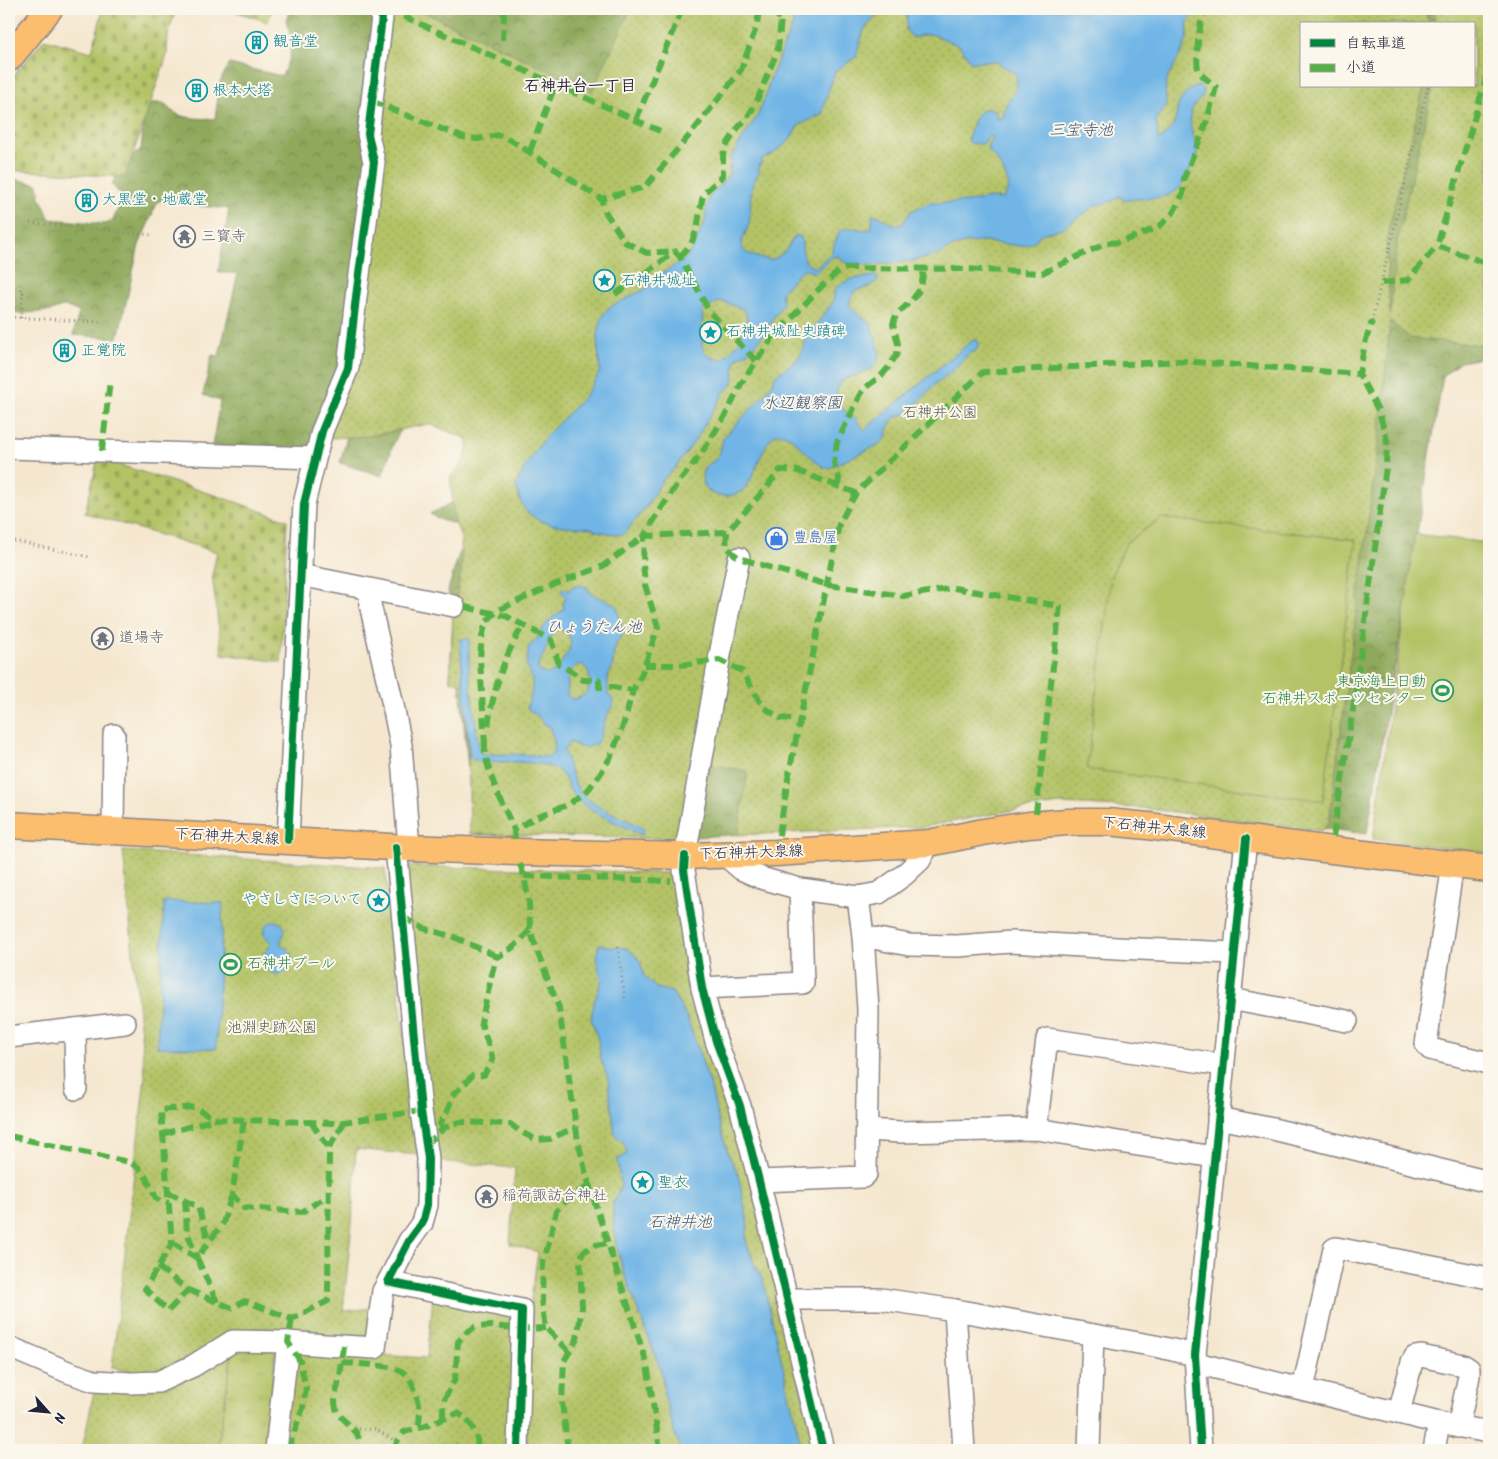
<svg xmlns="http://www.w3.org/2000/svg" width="1498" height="1459" viewBox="0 0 1498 1459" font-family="Kalam,'Klee One',sans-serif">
<defs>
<pattern id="grass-tufts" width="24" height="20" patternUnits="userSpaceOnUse" patternTransform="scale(1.25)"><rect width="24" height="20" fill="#b4c366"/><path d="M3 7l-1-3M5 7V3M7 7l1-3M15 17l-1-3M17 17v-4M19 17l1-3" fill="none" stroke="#9aa759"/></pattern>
<pattern id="forest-crowns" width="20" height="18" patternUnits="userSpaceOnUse" patternTransform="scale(1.25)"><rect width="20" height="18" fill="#8fa95b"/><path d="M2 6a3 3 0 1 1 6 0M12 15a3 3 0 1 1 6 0" fill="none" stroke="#74894c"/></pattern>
<pattern id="cemetery-stones" width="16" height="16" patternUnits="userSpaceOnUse" patternTransform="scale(1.25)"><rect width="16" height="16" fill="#b4c366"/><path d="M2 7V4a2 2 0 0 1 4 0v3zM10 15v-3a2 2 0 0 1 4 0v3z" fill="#9aa759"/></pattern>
<pattern id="park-dots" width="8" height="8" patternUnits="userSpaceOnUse" patternTransform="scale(1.25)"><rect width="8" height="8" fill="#b4c366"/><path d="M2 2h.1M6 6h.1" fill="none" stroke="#9aa759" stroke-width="1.8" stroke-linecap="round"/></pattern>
</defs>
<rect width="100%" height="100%" fill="#fbf7ec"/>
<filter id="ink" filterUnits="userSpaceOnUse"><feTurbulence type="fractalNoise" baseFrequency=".02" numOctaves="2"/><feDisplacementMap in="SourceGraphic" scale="10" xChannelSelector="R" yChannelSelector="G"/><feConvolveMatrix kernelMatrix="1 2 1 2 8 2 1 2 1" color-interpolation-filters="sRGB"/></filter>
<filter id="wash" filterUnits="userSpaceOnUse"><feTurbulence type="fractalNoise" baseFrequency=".0096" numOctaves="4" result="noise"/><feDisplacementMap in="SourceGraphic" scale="20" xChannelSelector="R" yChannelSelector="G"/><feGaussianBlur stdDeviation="1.12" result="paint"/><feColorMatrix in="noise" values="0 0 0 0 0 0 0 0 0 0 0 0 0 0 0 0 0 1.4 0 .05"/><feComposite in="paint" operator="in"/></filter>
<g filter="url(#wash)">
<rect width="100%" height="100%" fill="#f5e7cf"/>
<polygon fill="url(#grass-tufts)" stroke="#6b7250" points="233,1347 276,1349 266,1450 217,1450"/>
<path fill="url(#forest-crowns)" stroke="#58664b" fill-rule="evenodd" d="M290,9H371L378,11L379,9H1489V357L1460,362L1443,376L1367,834L1092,798L857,827L696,837L474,835L460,683L450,681L453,616L448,590L467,528L439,519L430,514L461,498L475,431L437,410L406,422L395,440L382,476L340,463L347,437L336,427L307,449L212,446L220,401L203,395L212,355L219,356L238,273H218L229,209L158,201L139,245L118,338L73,335L79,312L65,306L51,311L12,314V288H9V178L38,184L40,197L50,219L106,224L113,220L123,197L112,185L119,168L141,149L146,103H164C176,120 196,118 215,119L220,82L229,64L282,76L290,56L291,39L286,20ZM1302,24H1474V86H1302Z"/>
<g fill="url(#cemetery-stones)" stroke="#6b7250">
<polygon points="103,9 176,9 168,35 167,55 125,177 9,170 9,81 44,39 92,52"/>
<polygon points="228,9 272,9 268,22"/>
<polygon points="98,458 227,499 287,520 281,662 222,654 212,575 217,552 85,513"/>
</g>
<g fill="url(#park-dots)" stroke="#6b7250">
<path d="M387,9H417L592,91L631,9H1425L1429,24H1302V86H1424L1386,240L1390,315L1397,242L1433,86H1474V24H1437L1432,9H1489V346L1410,338L1390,321L1380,429L1329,823L1321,831L1142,808L1060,804L1015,810L923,827L738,835L748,771L708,764L681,839L470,834L468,745L460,683L450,681L453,616L462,565L461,538L454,518L450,477C464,463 467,460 468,439L429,424L368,436L331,438L373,132Z"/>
<polygon points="123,851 385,868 418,1155 356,1149 352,1223 343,1311 375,1308 365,1342 232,1335 156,1376 112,1368 145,1076"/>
<polygon points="404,866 670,873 699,988 736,1106 815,1450 523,1450 530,1306 538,1252 510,1244 515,1168 436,1161"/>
<polygon points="433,1298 513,1314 515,1450 282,1450 294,1350 427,1358"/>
<polygon points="233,1347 217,1450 82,1450 94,1391"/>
</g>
<g fill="#b4c366" stroke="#6b7250">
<polygon points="1161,518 1356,540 1323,801 1087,769 1111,576 1127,542"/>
<polygon points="1415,534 1489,543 1489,853 1373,839"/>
</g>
<g fill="#70b5e6" stroke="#496c90" fill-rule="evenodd">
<path d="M799,9H881L864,30L856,57L835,71L825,102L822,114L798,126L789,141L773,154L762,159L759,167V173C756,177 753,181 752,187C749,200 752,214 748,227C746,234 739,241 743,249C747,256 764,259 772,260C777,257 782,254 786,250C790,245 791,240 796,235L801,237C804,250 800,263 815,268L831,253L840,230L850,228L866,230L872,228V215H877L892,224L902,225L911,211L929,203L968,202L990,198L1003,199L1009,187C1005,172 999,160 987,149L992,137L989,136L984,144L970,143L968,140C973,124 974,104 996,110V116L998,119L1003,117C1004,113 1004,109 1006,105C1013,94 1019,87 1016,74L995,61L971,62L959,45C938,39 936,29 913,38L906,30L907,18L903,9H1195L1187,25C1192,43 1172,65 1166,82C1164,90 1167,98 1166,105C1165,111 1159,113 1157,118C1154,125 1160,130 1157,137L1159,140C1164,136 1169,131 1173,126C1176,121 1176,116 1177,111C1178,99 1188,89 1199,85C1212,96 1193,100 1191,113C1189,120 1191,132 1194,139C1195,142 1196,142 1197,146C1199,155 1194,164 1189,171C1187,176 1185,181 1182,185C1168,203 1144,196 1124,201L1120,196L1110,202L1096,205L1091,209L1062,228L1041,234L1035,241L1028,244L1022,246L986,242L964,243L948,249L939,255L912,261L870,265L846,263L838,256L832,257L815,273L803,269L781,292L783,304C768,322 762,348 737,358C733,365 735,374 733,382C731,389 723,390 721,398L694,442L675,468L663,479L646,507L624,534L621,535L596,531L592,528C572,526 545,528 528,513C521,507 518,494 516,485L524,468L545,437L583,398L595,381L600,370L597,340L601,321L604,313L610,307L645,289L663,273L685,259L693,248L705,222L707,205L711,194L719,187L729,174L731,157L758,115L767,92L769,82ZM721,301L745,310L747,319L742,331L740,340L734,348L723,359H714L704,352L701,340L700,331L703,318L702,311Z"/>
<path d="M876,276L879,280L866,288L855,291L850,300V307L871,324L880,353L878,361L873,368L841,381L837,391L838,403L846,412L854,417L864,430L974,339L979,342L976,351L969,353L952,371L935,384L917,404L903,415L896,417L890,423L886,438L876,446L829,468L823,467C816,461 809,456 803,449C796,443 789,432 777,434C764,437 756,478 744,489C727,505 692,493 705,467L715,460L720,453L723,438L764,395L773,383L775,376L799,358L808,336L833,302L835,288L851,279Z"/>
<path d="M580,585L588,588L590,593C599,598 607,600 616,605C620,614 620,623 624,632L617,643L614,651L612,669L608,675V694L613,700V706L606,717L600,738L595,745L588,747L583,748L570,742L564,750C566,760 574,782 579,791C589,806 628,819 644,829L642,835C620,824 592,814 575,797C567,789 567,775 556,769C537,760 501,762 480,762L472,759L470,757L462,671L460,639H469V670L479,751L482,754L531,755L546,757L552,755L555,744L549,726L544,724L538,716L529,710L527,706C533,693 535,677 526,666L529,646C542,637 538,632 547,623C552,617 558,614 564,609L563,603L566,597L561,592L563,588L569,591L572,587ZM562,629C576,639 571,648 563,660C557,669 550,679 539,671L538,666L553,634L556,630ZM577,665H582L588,670C591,682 592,693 578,698C573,700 571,699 567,695L568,685L567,675Z"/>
<polygon points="164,901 223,903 216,1049 157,1047"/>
<path d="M275,921C291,926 283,934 280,944C283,946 287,948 289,951C292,955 293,959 292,963C287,983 256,973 264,954C266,950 270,947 272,944L264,935C263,927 267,922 275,921Z"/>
<polygon points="599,944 612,947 626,948 632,952 640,961 644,976 656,988 672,992 687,1018 710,1084 721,1130 728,1153 738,1174 747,1218 748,1228 746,1236 747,1244 756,1268 763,1280 802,1450 682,1450 675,1435 664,1394 662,1374 624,1273 616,1245 613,1217 613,1204 621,1186 617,1160 627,1154 624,1143 615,1135 608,1079 601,1059 598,1040 591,1018 595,999 602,980 596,958"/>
</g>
</g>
<g filter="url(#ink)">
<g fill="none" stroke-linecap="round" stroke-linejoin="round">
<defs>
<g id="minor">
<polyline points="9,448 315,458"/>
<polyline points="739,558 719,660 685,856 684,870 702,988 716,1041 740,1106 759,1181 823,1450"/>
<polyline points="300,575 454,606"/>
<polyline points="370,590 370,604 393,705 401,745 409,848"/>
<polyline points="113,830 114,735"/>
<polyline points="288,840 304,504 322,431 348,368 356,297 374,162 368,134 383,9"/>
<polyline points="396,847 421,1111 428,1158 427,1205 422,1223 409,1241 388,1282 522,1310 518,1450"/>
<polyline points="725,855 741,869 761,878 800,889 858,897 879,893 904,875 920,860 929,843"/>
<polyline points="1453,864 1426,1044 1430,1049 1489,1063"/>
<polyline points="863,936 909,945 957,946 1011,942 1117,948 1234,953"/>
<polyline points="702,988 803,983 800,889"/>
<polyline points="1230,999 1347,1021"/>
<polyline points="75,1029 76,1089"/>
<polyline points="9,1037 125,1023"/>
<polyline points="1218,1118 1273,1129 1489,1182"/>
<polyline points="1036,1129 1047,1039 1223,1065"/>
<polyline points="867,1130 900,1132 1036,1129 1214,1157"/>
<polyline points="759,1181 863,1177 866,1174 868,1009 863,936 858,897"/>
<polyline points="786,1299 881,1299 955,1310 1155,1346 1195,1355"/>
<polyline points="955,1310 964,1450"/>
<polyline points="9,1347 68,1372 94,1381 131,1383 158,1382 193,1366 233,1341 288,1342 325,1345 375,1348 383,1291 388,1282"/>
<polyline points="1196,1363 1439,1423 1489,1432"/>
<polyline points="1303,1389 1334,1249 1336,1248 1489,1278"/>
<polyline points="1399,1413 1412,1362 1415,1357 1421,1356 1463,1365 1469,1369 1469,1376 1458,1427"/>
<polyline points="276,1450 288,1342"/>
<polyline points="1089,1450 1093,1335"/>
<polyline points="1201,1450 1195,1355 1246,839"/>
<polyline points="1434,1450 1439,1423"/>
</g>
<g id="major">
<polyline points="9,58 49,9"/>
<polyline points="9,825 409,848 518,852 685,856 776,853 929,843 983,832 1029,825 1068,822 1107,822 1148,826 1332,850 1489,869"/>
</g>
</defs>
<use href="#minor" stroke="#8c8485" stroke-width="24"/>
<use href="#major" stroke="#8c8485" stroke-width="29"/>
<g stroke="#8c8485" stroke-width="3" stroke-dasharray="1 4" stroke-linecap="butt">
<polyline points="1429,9 1433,24"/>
<polyline points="30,223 152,235"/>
<polyline points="9,317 104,322"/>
<polyline points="21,318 23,293 21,293 22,285"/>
<polyline points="1372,321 1428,86"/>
<polyline points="9,540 90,557"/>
<polyline points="618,947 625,1000"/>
<polyline points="354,1429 375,1429 397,1442"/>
</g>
<use href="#minor" stroke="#fff" stroke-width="21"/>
<use href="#major" stroke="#fbbe6e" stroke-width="26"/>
<g stroke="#55b146" stroke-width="6" stroke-dasharray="12 6" stroke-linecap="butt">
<polyline points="387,9 660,131"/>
<polyline points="773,9 774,13 781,19"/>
<polyline points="503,40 504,15 503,9"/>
<polyline points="1489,79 1486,78 1437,246 1489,264"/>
<polyline points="371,101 462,137 478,139 498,135 506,137 601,199"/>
<polyline points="636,120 682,9"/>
<polyline points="530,151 556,83"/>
<polyline points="680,257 691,244 697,229 702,200 705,192 723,176 723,155 725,148 737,129 747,118 756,103 778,49 781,19 785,9"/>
<polyline points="1382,283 1408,280 1437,246"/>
<polyline points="615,294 637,280 675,251"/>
<polyline points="756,361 709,311 680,257 675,251 647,253 625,242 606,213 601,199 645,187 694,130 741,70 757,25 759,9"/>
<polyline points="102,451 110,380"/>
<polyline points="838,486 839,478 834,463 837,442 861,394 866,387 881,376 888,368 897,354 898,344 893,324 896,315 912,300 921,288 924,269"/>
<polyline points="727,532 726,547 739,558 828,585 903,596 954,588 1060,606 1036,813"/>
<polyline points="465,607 506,616 551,640 559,664 574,673 583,680 599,680 599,687 613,687 633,690"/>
<polyline points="644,665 680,665 719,660 742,671 763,707 780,718 800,720"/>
<path d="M488,726C493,692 504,655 523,626"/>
<path d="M485,741C482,765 505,808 514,830"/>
<polyline points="485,746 480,658 482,637 486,622 498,610 556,584 603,566 644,536 727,532 767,487 780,470 795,470 856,493"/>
<polyline points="1333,837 1354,702 1386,467 1387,440 1379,412 1359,374 1365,343 1372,321"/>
<path d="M515,839L514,830L536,817L570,804L588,790L601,773L611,756L623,726L633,690L641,676L658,627L645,585L643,563L644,536L675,487L701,454L728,411L741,384L773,337L822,286L839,271L847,268L963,269L1042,273L1107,243L1121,242L1149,231L1161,225L1173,213L1183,194L1184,178L1206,124L1216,87C1211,82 1202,77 1199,71C1194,63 1200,17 1205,9"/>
<polyline points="776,853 788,779 839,524 856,493 983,372 1181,361 1359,374"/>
<polyline points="520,864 524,876 529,903 530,930 539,956 559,1008 578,1141 586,1174 600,1219 647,1364 660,1450"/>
<polyline points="524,876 671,881"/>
<polyline points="403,917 423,928 454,937 496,956"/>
<polyline points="244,1121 232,1194 244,1208 302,1212 329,1195"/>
<polyline points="311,1122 329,1148"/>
<polyline points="444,1128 440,1124 447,1111 454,1094 472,1076 484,1075 493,1059 481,1023 496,956 498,957 515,946 530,930"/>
<polyline points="163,1134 216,1119"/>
<polyline points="9,1136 129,1162 138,1167 146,1177 156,1198 160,1201 169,1203"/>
<polyline points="426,1145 444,1128 460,1122 510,1124 521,1132 537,1140 550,1139 576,1127"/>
<polyline points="167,1192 198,1207 209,1242"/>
<polyline points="185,1200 187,1232 197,1258"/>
<polyline points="172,1243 197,1258"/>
<polyline points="158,1267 188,1290 168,1311 145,1289 172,1243 161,1110 194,1107 216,1119 336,1123 421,1111"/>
<polyline points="188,1290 232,1308 245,1301 292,1319 328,1301 329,1148 345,1121"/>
<polyline points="217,1302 197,1258 223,1223 232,1194"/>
<path d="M344,1346C343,1358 341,1369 339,1381C337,1390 333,1399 336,1408C340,1425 366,1428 357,1450"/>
<polyline points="569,1351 546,1328 542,1300 543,1263 548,1246 556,1211 564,1203 578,1192 590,1186"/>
<path d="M342,1363C358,1364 392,1364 404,1373C410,1378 414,1386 416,1393C420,1405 421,1416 418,1428"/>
<polyline points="443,1418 443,1402 455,1379 458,1342 466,1333 475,1327 492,1326 523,1329 546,1328"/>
<polyline points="290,1450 292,1438 303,1408 306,1389 300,1361 288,1342 292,1319"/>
<path d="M394,1450L397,1442L404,1432L423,1427L458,1413C472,1422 478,1434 478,1450"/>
<polyline points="568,1450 562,1402 564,1361 577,1339 582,1307 580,1259 584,1251 596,1245 608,1243"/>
</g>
<defs>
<g id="cycleway">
<polyline points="288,840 304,504 322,431 348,368 356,297 374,162 368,134 383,9"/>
<polyline points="396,847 421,1111 428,1158 427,1205 422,1223 409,1241 388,1282 522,1310 518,1450"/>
<polyline points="685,856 684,870 702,988 716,1041 740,1106 759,1181 823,1450"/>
<polyline points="1201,1450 1195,1355 1246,839"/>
</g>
</defs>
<use href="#cycleway" stroke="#fbf7ec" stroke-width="11"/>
<use href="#cycleway" stroke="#00873e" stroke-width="8"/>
</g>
</g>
<defs>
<symbol id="building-ring" viewBox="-11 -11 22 22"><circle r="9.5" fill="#fbf7ec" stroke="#0f9aa8" stroke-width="1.5"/><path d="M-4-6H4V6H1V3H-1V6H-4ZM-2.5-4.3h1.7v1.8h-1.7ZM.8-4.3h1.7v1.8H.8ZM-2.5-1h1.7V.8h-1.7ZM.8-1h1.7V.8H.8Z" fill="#0f9aa8"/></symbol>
<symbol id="temple-ring" viewBox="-11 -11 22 22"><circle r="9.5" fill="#fbf7ec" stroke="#6b7280" stroke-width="1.5"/><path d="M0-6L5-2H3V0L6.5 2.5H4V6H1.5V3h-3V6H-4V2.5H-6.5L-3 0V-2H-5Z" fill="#6b7280"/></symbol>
<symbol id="sight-ring" viewBox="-11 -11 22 22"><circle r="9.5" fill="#fbf7ec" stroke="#0f9aa8" stroke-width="1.5"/><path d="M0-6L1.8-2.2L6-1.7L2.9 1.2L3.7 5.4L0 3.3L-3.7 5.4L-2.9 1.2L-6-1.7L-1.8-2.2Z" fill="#0f9aa8"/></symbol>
<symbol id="shop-ring" viewBox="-11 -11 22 22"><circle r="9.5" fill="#fbf7ec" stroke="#3f7fe0" stroke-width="1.5"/><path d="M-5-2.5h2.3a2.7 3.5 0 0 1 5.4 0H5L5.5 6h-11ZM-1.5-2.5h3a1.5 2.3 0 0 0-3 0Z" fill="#3f7fe0"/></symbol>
<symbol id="stadium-ring" viewBox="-11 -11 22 22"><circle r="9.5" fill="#fbf7ec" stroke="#2e9e5b" stroke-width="1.5"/><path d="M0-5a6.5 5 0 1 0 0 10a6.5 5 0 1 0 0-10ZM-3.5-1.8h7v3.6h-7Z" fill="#2e9e5b"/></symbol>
</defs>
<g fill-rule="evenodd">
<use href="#building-ring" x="244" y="30" width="25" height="25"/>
<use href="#building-ring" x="184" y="78" width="25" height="25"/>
<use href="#building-ring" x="74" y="188" width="25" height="25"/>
<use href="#temple-ring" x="172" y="224" width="25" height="25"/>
<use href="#sight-ring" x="592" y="268" width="25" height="25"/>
<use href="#sight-ring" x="698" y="320" width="25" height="25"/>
<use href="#building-ring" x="52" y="338" width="25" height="25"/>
<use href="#shop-ring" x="764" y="526" width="25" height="25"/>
<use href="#temple-ring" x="90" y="626" width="25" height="25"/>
<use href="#stadium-ring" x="1430" y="678" width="25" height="25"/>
<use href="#sight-ring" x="366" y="888" width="25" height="25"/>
<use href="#stadium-ring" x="218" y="952" width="25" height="25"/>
<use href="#sight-ring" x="630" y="1170" width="25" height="25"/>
<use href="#temple-ring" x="474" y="1184" width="25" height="25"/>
</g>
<g text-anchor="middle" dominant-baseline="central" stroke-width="4" stroke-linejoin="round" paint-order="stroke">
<g font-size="15" fill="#0d838f" stroke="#fbf7ec" text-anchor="start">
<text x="273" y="42">観音堂</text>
<text x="212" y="91">根本大塔</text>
<text x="102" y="200">大黒堂・地蔵堂</text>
<text x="621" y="281">石神井城址</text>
<text x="726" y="332">石神井城阯史蹟碑</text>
<text x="81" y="351">正覚院</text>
<text x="362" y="900" text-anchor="end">やさしさについて</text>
<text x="658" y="1183">聖衣</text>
</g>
<g font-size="15" fill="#5b616d" stroke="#fbf7ec" text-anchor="start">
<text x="201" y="237">三寳寺</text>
<text x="119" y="638">道場寺</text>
<text x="502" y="1196">稲荷諏訪合神社</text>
</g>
<g font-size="15" fill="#555a4a" stroke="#fbf7ec">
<text x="940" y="413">石神井公園</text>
<text x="272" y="1028">池淵史跡公園</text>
</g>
<g font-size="15" fill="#366cbe" stroke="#fbf7ec" text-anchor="start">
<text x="793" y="538">豊島屋</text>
</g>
<g font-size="15" fill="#27864d" stroke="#fbf7ec" text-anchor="end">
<text x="1426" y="682">東京海上日動<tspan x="1426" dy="17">石神井スポーツセンター</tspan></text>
<text x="247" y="964" text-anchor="start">石神井プール</text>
</g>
<g font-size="15" fill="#22223b" stroke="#fbf7ec">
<text transform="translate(1154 828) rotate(6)">下石神井大泉線</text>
<text transform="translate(227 837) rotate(3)">下石神井大泉線</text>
<text transform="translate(751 853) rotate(-2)">下石神井大泉線</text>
</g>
<g font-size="16" font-weight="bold" fill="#22223b" stroke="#fbf7ec">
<text x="580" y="86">石神井台一丁目</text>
</g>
<g font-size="16" font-style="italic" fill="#3d5577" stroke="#fbf7ec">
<text x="1081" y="130">三宝寺池</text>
<text x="802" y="403">水辺観察園</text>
<text x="594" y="627">ひょうたん池</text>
<text x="680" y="1222">石神井池</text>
</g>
</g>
<rect width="1498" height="1459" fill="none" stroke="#fbf7ec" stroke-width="30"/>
<rect x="1300" y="22" width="175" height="65" fill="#fbf7ec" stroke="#a4a2a5"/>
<rect x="1310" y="39" width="25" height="8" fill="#00873e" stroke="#a4a2a5"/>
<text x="1346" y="48" font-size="15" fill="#22223b">自転車道</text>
<rect x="1310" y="64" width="25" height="8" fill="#55b146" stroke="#a4a2a5"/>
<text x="1346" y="72" font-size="15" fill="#22223b">小道</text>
<g transform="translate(48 1412) rotate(117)" stroke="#fbf7ec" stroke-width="4" paint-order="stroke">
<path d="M0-4L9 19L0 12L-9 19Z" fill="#22223b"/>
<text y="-8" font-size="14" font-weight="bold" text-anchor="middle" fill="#22223b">N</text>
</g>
</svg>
